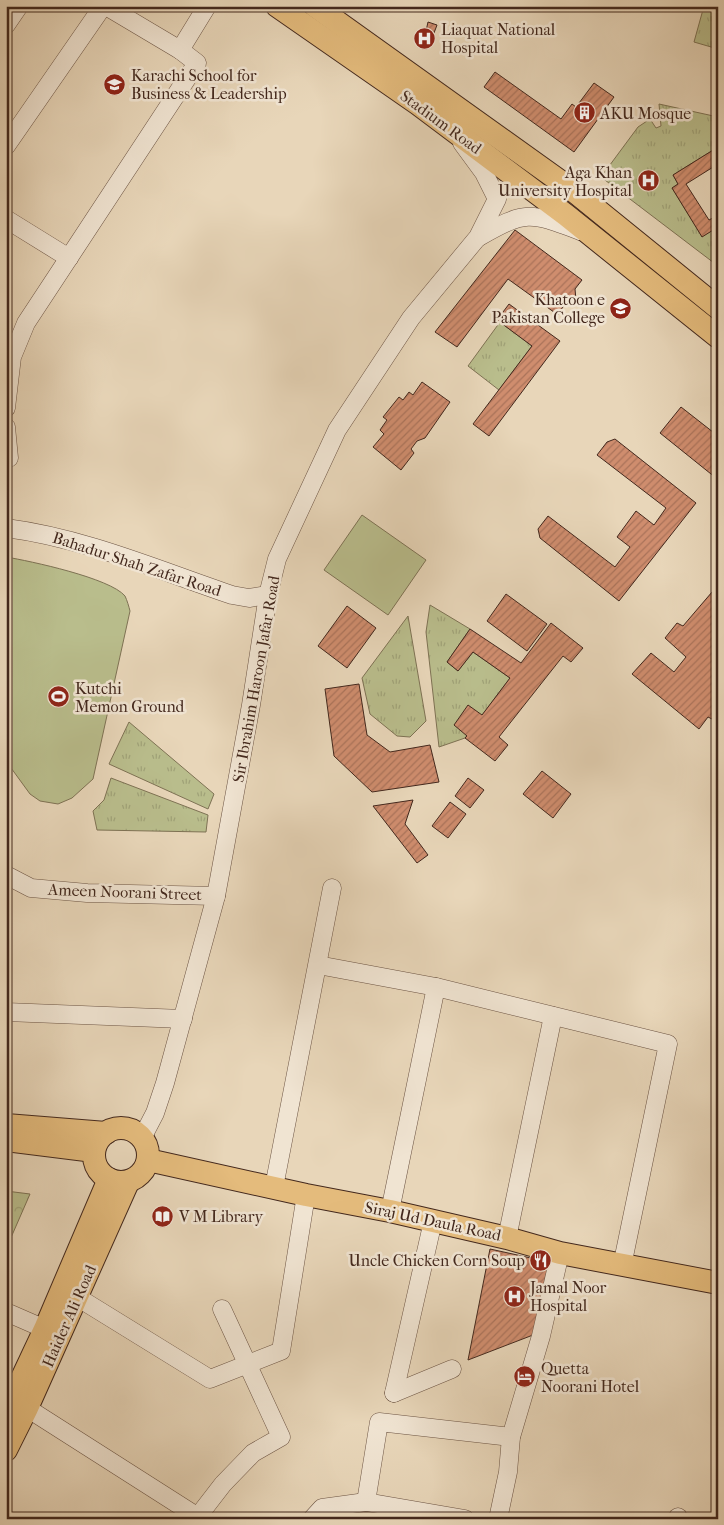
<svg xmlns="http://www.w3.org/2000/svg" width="724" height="1525" viewBox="0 0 724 1525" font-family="'IM FELL French Canon',serif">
<defs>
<pattern id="grass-tufts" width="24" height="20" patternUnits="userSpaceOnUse" patternTransform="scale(1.25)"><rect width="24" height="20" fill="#b9bd8c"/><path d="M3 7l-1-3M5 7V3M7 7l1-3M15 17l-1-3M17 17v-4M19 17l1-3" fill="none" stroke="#a0a278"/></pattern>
<pattern id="forest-crowns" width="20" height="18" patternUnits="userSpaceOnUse" patternTransform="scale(1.25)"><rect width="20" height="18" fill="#b9bd8c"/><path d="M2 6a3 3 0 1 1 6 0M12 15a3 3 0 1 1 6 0" fill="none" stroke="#a0a278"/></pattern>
<pattern id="building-hatch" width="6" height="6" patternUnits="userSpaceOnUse" patternTransform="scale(1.25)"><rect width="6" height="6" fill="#cf8d6e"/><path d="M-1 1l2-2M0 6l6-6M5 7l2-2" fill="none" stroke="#aa735a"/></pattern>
</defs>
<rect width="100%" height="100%" fill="#e8d6b9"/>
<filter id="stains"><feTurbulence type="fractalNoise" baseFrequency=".004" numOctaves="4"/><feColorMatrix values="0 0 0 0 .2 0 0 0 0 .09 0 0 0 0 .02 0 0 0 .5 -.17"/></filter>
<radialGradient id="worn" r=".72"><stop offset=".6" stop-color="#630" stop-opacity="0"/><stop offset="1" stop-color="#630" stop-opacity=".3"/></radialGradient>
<g fill="url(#grass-tufts)" stroke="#7e7254">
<polygon points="704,6 718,6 718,49 694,42"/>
<polygon points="659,104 718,117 718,147 673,175 678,184 672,188 702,236 718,227 718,266 601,177 638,127 650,119 656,128 661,126"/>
<polygon points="500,322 532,346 499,390 468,366"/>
<polygon points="430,605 470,629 447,662 458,671 473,652 510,678 465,738 439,747 426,632"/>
<polygon points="408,616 426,721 410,737 397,736 370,714 362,678"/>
<polygon points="129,722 214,794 208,809 109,764"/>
<polygon points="111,778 208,815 206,832 97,830 93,811 104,800"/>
</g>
<polygon fill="url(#forest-crowns)" stroke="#7e7254" points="6,1191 30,1194 6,1249"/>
<g fill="#b9bd8c" stroke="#7e7254">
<polygon points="362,515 426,560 388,615 324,570"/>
<path d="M6,557C30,561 110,578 125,596C127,600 129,607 130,611L93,779L72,798L58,804L40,801L30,794L6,761Z"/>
</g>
<g fill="url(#building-hatch)" stroke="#43281d">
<polygon points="428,22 437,25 434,33 426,31"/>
<polygon points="495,72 561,119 572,104 576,107 594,83 614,97 574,152 484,87"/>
<polygon points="718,147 718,164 686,184 709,220 718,215 718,227 702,237 672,188 678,184 673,175"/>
<polygon points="515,230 582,280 575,289 576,300 566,302 558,315 508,279 457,347 435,332"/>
<polygon points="509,304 560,341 489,436 473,424 532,346 497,320"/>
<polygon points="422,382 450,402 425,438 417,441 411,449 414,453 401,470 373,447 384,434 380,430 387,420 383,417 399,397 403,400 409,392 413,395"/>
<polygon points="681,407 718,436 718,475 716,478 660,433"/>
<polygon points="615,439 696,503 619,601 540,538 538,529 548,516 615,567 630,547 617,537 636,511 654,525 666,508 597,455 607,442"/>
<polygon points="718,585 718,716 714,720 708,717 699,729 632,674 651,653 674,672 686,657 665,638 677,623 683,626"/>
<polygon points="506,594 547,624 527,651 487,621"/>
<polygon points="347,606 376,628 347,668 318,646"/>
<polygon points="551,623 583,648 571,662 563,656 499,737 508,745 495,761 465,738 467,736 454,725 468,705 482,715 510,678 473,652 458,671 447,662 470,629 521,663"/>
<polygon points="359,684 367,735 390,752 430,745 439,782 372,792 334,756 325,689"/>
<polygon points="542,771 571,794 553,818 523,794"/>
<polygon points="468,778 484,790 470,808 455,796"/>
<polygon points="413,800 405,824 428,855 417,863 373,806"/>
<polygon points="450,802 466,814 448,838 432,826"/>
<polygon points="490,1249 549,1262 533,1335 468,1360"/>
</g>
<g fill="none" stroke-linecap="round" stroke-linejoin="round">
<defs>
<g id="minor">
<polyline points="106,6 180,50"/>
<polyline points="6,25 19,6"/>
<polyline points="6,146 103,6"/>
<polyline points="6,219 69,258"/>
<path d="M479,237C526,210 530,212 580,231"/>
<polyline points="6,408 12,357 26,323 197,63 180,50 207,6"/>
<polyline points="6,427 9,458"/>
<path d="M6,528C84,538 158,570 232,595L249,598L268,595"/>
<polyline points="6,875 31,888 87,893 216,896"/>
<polyline points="318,965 436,987 668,1044 622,1266"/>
<polyline points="6,1012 183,1019"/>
<polyline points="142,1138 155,1113 165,1083 216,896 251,705 268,595 277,559 337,430 411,318 478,237 497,199 484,173 462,143"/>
<polyline points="274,1187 332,888"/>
<polyline points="390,1211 436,987"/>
<polyline points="507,1238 553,1016"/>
<polyline points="77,1297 210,1379 281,1351 306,1195"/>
<polyline points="6,1312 45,1329"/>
<polyline points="394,1393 433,1221"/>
<polyline points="394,1393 452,1369"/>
<polyline points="27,1408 198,1517"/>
<polyline points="366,1502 379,1422 511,1437"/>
<polyline points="196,1519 223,1484 253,1453 281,1437 222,1309"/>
<polyline points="312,1519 322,1508 366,1502 465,1519"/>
<polyline points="498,1519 508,1472 511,1437 541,1336 560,1253"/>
<polyline points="678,1519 678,1517"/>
</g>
<g id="major">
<polyline points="277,6 418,104 566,215 718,337"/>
<polyline points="315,6 575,192 718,308"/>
<polyline points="6,1125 106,1133"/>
<circle cx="121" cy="1155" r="27"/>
<polyline points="6,1140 94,1151"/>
<polyline points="148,1160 306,1195 390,1211 507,1238 560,1253 718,1283"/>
<polyline points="6,1412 45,1329 109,1179"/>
<polyline points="6,1450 27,1408 128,1182"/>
</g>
</defs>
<use href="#minor" stroke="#6c5444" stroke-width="19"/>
<use href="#major" stroke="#43281d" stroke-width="24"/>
<use href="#minor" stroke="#f0e4d2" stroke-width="18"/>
<use href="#major" stroke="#e4bb7c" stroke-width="22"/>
</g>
<defs>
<symbol id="hospital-disc" viewBox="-11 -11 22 22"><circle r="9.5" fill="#8f2418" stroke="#f0e4d2"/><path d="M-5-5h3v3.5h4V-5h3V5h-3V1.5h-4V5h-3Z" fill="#fff"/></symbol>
<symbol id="school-disc" viewBox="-11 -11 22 22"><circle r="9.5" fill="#8f2418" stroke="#f0e4d2"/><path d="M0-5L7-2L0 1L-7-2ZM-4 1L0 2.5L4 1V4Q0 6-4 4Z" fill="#fff"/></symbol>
<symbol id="building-disc" viewBox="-11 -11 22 22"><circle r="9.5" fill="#8f2418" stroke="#f0e4d2"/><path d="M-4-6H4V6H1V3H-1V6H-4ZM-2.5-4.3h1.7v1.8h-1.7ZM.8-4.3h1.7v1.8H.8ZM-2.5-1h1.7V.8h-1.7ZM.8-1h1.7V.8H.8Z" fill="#fff"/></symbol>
<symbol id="university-disc" viewBox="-11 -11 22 22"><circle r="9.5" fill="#8f2418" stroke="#f0e4d2"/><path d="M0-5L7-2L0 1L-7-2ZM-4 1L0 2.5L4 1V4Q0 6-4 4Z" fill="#fff"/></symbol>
<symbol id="stadium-disc" viewBox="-11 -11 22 22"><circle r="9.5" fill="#8f2418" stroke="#f0e4d2"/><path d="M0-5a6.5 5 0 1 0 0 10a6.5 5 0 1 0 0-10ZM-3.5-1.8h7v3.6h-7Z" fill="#fff"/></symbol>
<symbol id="library-disc" viewBox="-11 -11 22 22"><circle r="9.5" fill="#8f2418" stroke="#f0e4d2"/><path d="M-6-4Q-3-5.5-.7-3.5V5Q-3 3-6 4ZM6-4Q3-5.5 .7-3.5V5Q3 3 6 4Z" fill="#fff"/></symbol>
<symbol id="restaurant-disc" viewBox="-11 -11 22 22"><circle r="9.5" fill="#8f2418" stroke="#f0e4d2"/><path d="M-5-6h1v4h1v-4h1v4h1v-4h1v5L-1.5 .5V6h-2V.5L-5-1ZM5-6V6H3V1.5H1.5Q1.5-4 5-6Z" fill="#fff"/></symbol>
<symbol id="hotel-disc" viewBox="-11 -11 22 22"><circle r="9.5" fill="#8f2418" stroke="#f0e4d2"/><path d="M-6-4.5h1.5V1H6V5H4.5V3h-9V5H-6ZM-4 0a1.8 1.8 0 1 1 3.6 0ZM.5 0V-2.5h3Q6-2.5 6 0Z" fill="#fff"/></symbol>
</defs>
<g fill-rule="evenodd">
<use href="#hospital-disc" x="412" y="26" width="25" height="25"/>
<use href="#school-disc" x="102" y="72" width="25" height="25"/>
<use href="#building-disc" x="572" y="100" width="25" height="25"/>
<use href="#hospital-disc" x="636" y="168" width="25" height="25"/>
<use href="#university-disc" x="608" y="296" width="25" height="25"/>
<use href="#stadium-disc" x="46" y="684" width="25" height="25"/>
<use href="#library-disc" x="150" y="1204" width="25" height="25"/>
<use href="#restaurant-disc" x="528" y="1248" width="25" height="25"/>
<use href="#hospital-disc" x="502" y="1284" width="25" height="25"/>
<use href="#hotel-disc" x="512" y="1364" width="25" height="25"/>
</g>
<g text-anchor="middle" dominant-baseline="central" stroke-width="5" stroke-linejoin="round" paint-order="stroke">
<g font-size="16" fill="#43281d" stroke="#f0e4d2" text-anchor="start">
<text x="441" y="29">Liaquat National<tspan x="441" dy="18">Hospital</tspan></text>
<text x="131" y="75">Karachi School for<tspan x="131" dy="18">Business &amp; Leadership</tspan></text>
<text x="600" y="113">AKU Mosque</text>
<text x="632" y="172" text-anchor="end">Aga Khan<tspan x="632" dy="18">University Hospital</tspan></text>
<text x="605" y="299" text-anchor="end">Khatoon e<tspan x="605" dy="18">Pakistan College</tspan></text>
<text x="75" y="688">Kutchi<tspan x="75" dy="18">Memon Ground</tspan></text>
<text x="179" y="1216">V M Library</text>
<text x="525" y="1260" text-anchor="end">Uncle Chicken Corn Soup</text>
<text x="530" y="1287">Jamal Noor<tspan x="530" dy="18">Hospital</tspan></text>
<text x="541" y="1368">Quetta<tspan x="541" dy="18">Noorani Hotel</tspan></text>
</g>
<g font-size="16" fill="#43281d" stroke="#f0e4d2">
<text transform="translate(441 122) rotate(36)">Stadium Road</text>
<text transform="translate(137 564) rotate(18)">Bahadur Shah Zafar Road</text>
<text transform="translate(256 679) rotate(-80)">Sir Ibrahim Haroon Jafar Road</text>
<text transform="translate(125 892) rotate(2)">Ameen Noorani Street</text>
<text transform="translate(433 1221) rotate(12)">Siraj Ud Daula Road</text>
<text transform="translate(69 1316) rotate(-66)">Haider Ali Road</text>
</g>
</g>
<rect width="724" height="1525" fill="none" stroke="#e8d6b9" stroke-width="25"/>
<rect x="8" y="8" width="709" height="1510" fill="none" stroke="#43281d" stroke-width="2.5"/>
<rect x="12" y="12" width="699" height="1500" fill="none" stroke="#43281d"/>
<rect width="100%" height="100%" filter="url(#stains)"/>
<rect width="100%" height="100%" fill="url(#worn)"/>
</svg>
